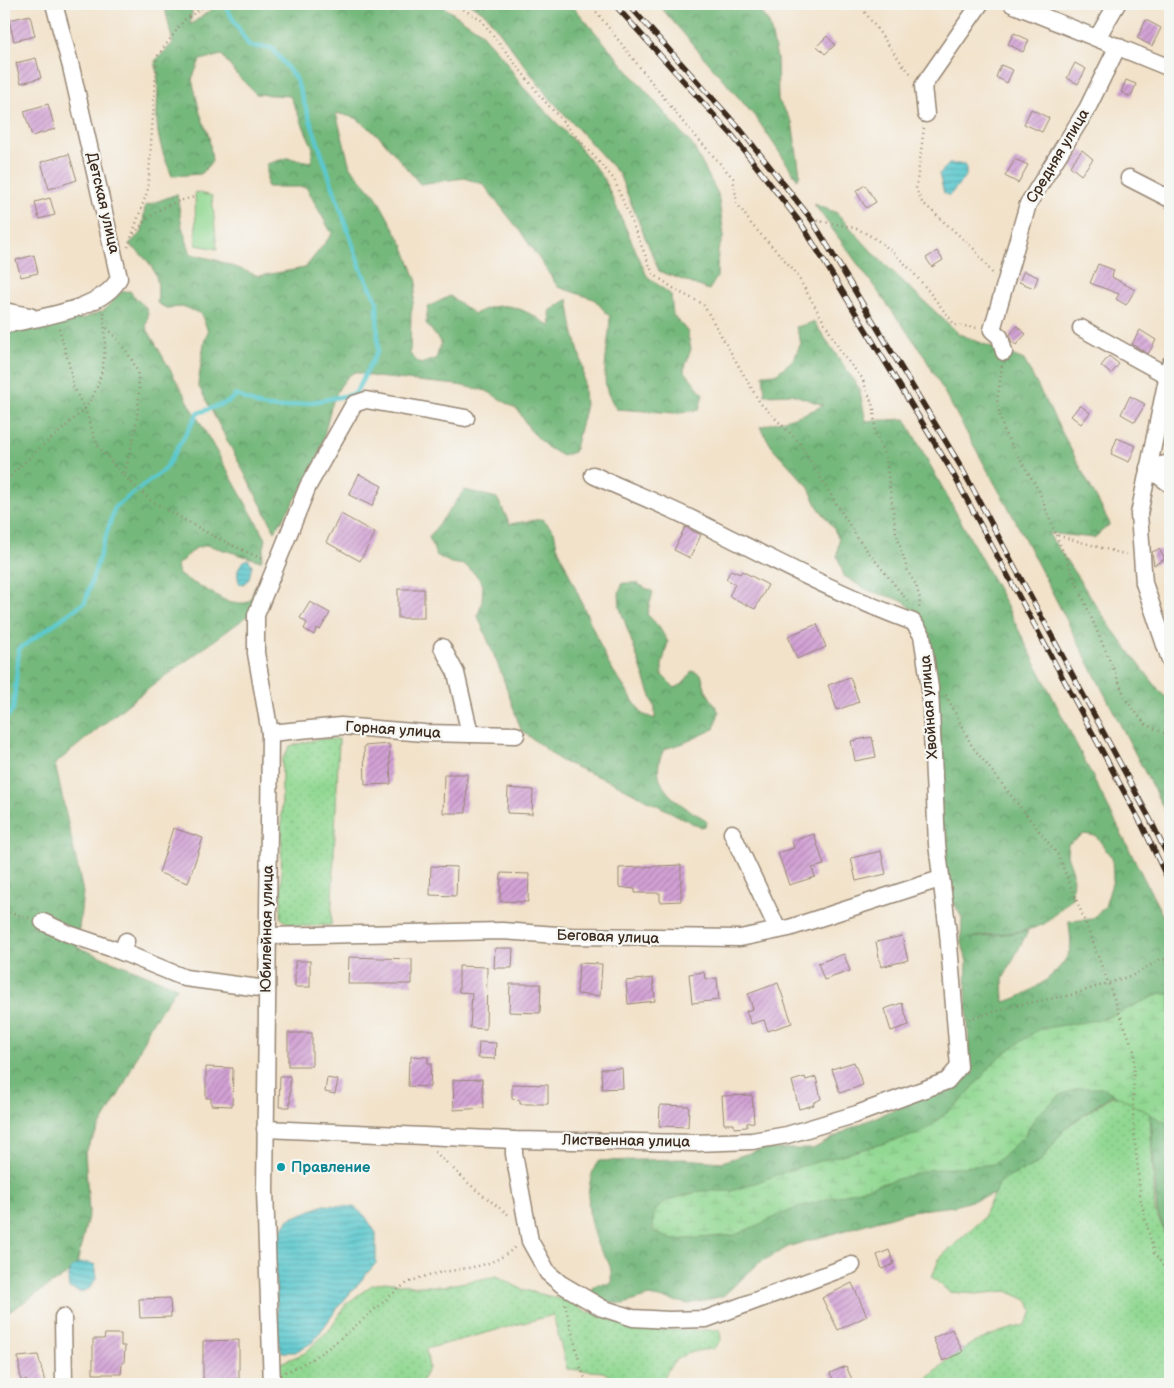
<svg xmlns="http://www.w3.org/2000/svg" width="1174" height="1388" viewBox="0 0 1174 1388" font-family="'Balsamiq Sans',sans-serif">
<defs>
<pattern id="grass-dots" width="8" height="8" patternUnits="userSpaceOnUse" patternTransform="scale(1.25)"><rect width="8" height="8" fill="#91d892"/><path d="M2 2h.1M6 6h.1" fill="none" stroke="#7eba7d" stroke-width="1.8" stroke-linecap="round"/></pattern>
<pattern id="forest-crowns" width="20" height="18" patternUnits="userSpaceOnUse" patternTransform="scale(1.25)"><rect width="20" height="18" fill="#74b87c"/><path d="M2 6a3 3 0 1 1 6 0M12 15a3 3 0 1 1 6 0" fill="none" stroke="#609665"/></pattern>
<pattern id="wetland-marsh" width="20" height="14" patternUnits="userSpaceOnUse" patternTransform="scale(1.25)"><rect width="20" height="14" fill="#91d892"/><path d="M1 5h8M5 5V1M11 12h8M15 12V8" fill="none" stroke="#7eba7d"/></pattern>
<pattern id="water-rules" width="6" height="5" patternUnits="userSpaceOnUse" patternTransform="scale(1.25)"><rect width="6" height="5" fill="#5cc9cf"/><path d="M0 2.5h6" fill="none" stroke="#4da3a7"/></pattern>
<pattern id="building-hatch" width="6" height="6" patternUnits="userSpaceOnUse" patternTransform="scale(1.25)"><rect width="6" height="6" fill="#d2a1d5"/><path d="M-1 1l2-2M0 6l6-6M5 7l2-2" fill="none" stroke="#ac83ac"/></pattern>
</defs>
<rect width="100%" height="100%" fill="#f6f6f2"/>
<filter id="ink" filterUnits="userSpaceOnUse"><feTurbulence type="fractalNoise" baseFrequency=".02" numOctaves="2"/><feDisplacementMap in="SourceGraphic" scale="10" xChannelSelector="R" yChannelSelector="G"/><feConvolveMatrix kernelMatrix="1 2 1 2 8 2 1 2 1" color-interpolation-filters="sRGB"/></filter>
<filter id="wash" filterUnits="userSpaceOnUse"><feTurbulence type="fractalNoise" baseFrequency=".0096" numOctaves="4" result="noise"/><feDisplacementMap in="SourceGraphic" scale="20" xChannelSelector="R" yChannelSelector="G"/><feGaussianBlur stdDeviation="1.12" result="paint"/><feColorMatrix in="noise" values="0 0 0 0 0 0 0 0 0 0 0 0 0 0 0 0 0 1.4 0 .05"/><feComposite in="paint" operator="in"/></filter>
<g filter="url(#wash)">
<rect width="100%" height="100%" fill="#f2e2ca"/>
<g fill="url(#grass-dots)" stroke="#668158">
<path d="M319,739H339L331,925C316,925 293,930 281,918L282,760L290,746Z"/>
<polygon points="1149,1095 1155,1211 1170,1244 1170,1384 922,1384 950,1358 971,1344 997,1333 1025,1325 1033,1312 1029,1301 1007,1291 976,1294 949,1292 932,1277 939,1259 982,1219 1000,1181 1040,1162 1065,1128 1112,1096"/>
<path d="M497,1276L521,1289L564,1300L586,1311L647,1330H720L721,1340L713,1349C685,1351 672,1357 661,1384H624L603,1372L567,1369L553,1315L426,1349L429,1368L420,1384H278V1364L305,1353L331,1328L346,1304L372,1285L385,1282L414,1286H444Z"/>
</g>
<g fill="url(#forest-crowns)" stroke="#58714d" fill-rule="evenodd">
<path d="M164,4H193L190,25L219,4L442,6L478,30L504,59L522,86L582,150L604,179L647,276L671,295L673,315L687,331L691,349L684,370L703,394L699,410L675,413L616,409C613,403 609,397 607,391C601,374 610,337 610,317L594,299L558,287L523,235L483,184L464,178L420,184L380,137L356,118L336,113L350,167L376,196L404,247L417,282L411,314L410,354L420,364L436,359L441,343L426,323L428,307L450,296L474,314C506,297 524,309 551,327L550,311L568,299L573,330L583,367L585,409L574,452L562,456L547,447L530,430L518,410L487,391L458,385L376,377L354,372C326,391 329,433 316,462C305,486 289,509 275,531L198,385L204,343L208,331L201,314L185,307L166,308L157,303C161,272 151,262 129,244L142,232L145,206L177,194L182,227L191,254L216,260L259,276L305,268L332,234L306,187H267V164L287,158L311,162L313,148L290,96L256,94L236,74L222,55L200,60L192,79L200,113L209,137L212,161L201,174L172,176C165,159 158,142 157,123C156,102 161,82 155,61L173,43Z"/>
<polygon points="470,4 571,4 693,146 718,194 724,236 718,250 717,277 709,290 659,271 619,174 546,94 486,14"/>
<polygon points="658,4 754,4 769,23 777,58 778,100 792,122 800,174 798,180 757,119"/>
<polygon points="814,204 837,213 875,255 959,334 1024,360 1110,524 1094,538 1048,533 1112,629 1162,694 1170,700 1170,821 1014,518 922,352"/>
<path d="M130,291C142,309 152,302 146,327L266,539L261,561L207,545L196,548L177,565L179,575L230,603H246L251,599L255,586L258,585L262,589L253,612L133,700L55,764L83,892L77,947L177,987L150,1026L123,1087L85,1152L89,1212L76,1268L4,1315V327L55,315L82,319L103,311L121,292Z"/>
<path d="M814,322L859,388L866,421L905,419L1001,595L1170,930V1048L1148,1092L1111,1095L1065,1128L1040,1162L1001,1181L995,1194L954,1206L911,1211L790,1246L759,1263L723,1296L689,1304L649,1296L623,1304L599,1301L592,1294V1288L598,1284H611C613,1257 604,1262 596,1241C587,1216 584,1184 598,1161L683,1159L722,1162L761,1149H813L853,1127L929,1094L963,1075L969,1046L966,989L967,962L961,939L962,918L951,898L950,884L945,869L919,618L904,601L867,590L844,576L837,555L839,539L833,527L818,507L808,486L772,447L760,427C781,420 805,416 823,405L792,394L765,395L763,374H776L794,359L801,343L796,327ZM1084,834L1096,836L1112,858L1113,880L1105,907L1092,919L1069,921C1069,929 1072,941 1070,949C1065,971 1025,998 1004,1002L1003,979L1028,931L972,938C995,932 1022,935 1044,924C1048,922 1066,903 1072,898L1073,872L1067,855L1068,844Z"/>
<path d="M465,490L497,498L510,524L542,519L554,531L557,546L608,663L642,714L655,719V708L620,608L619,593L623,583H636L653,592L647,614L659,627L668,642L662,665V675L675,688L683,684L692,671L701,674L706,691L719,712L714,729L684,743L664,749C646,784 675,802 703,818L707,822L705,826L700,827L614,783L561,761L521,730L502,675L478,616L482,601L483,585L477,576L465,565L451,563L436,555L429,537Z"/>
<polygon points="1170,1050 1170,1242 1157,1212 1149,1093"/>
</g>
<polygon fill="url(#wetland-marsh)" stroke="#668158" points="1162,993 1170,994 1170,1125 1103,1088 1079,1088 1062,1094 1037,1115 1024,1136 994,1164 929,1170 796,1208 735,1235 673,1240 653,1231 654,1211 668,1200 701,1191 732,1191 802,1166 922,1133 963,1099 999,1057 1039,1029 1104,1019"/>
<polygon fill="#91d892" stroke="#668158" points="195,192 212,196 217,249 196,245"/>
<g fill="url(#water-rules)" stroke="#4c7a76">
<polygon points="949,164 963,164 966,167 966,176 949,196 944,193 939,174"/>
<path d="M248,559L252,565L249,579L243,584H240C235,574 238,563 248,559Z"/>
<polygon points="324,1205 354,1207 365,1216 376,1233 376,1263 339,1306 313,1342 295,1352 282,1352 278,1341 274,1240 289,1219"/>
<polygon points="79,1263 90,1263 95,1265 97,1277 89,1289 80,1292 69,1288 68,1280 71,1268"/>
</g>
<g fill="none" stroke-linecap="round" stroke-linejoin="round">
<polyline stroke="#5cc9cf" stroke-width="4.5" points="4,720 13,710 19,649 85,602 115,507 165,469 198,413 228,402 236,395 261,406 280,408 355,394 378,350 377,301 361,269 296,79 272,48 249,46 224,4"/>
</g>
<g id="blocks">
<g fill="url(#building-hatch)">
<polygon points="30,15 35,36 14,41 9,20"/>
<polygon points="1146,20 1161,28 1152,46 1137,38"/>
<polygon points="1014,33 1029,40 1023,52 1008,44"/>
<polygon points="827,36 835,45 825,54 817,46"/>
<polygon points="36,58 41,78 21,83 16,63"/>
<polygon points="1075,63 1086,69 1078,84 1067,78"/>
<polygon points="1001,65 1013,70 1007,83 996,77"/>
<polygon points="1126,80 1136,84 1131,97 1121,92"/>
<polygon points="48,104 55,129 32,136 24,111"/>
<polygon points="1031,109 1049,118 1042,132 1024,124"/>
<polygon points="1082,150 1093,159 1081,175 1070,166"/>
<polygon points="69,154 77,180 49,189 41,162"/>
<polygon points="1015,159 1028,165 1018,183 1005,176"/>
<polygon points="865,185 876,202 866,208 856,191"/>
<polygon points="50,198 55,215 39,219 35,202"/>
<polygon points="937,251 943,260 932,267 926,258"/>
<polygon points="34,255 38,273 21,277 16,260"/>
<polygon points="1098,264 1114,270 1112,277 1135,290 1126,305 1116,299 1119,294 1090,283"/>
<polygon points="1024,271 1038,277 1034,288 1019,282"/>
<polygon points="1017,326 1026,334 1016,345 1011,341 1010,334"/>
<polygon points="1140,330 1156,340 1148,354 1132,344"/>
<polygon points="1109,356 1119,364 1111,374 1101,366"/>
<polygon points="1130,396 1145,404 1135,422 1121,414"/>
<polygon points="1080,405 1090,413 1081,424 1071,416"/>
<polygon points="1117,438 1136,446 1129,462 1111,454"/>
<polygon points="359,474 382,486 372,506 349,495"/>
<polygon points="341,514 375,533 360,561 326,542"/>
<polygon points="685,527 701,535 690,558 674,550"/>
<polygon points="1159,549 1165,559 1154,565 1152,552"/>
<polygon points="731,570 740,574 742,571 768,585 755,609 729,596 735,584 726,579"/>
<rect x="398" y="589" width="26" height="29"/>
<polygon points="310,602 330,613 320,630 317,628 314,635 304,629 307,623 300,618"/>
<polygon points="817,624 826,647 797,659 788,636"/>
<polygon points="850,677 859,702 837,710 828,685"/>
<polygon points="872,737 876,757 855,761 851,741"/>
<polygon points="389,744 391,784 365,785 364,746"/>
<polygon points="444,774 467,774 466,813 443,813"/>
<polygon points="508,788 533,790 532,814 507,813"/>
<polygon points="173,828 203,838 188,883 159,873"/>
<polygon points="814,834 824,865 812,868 815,877 789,885 778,853 794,848 792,841"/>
<polygon points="881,851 886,874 856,881 851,858"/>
<polygon points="681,865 681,901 660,902 660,893 635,893 635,889 619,887 619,868"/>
<polygon points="431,866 457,867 456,896 430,895"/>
<polygon points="501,873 529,874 528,902 500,901"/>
<polygon points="902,936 908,960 881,967 876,942"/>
<polygon points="495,948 513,948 512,968 494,968"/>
<polygon points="844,954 850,971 824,980 818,963"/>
<polygon points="349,957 412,959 412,984 348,984"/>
<rect x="295" y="961" width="15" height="26"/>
<polygon points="579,963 602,964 600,996 577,994"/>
<polygon points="459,966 487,967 486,1029 470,1028 472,993 459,992"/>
<polygon points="704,972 705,979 717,978 719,1000 692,1003 689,974"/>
<polygon points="653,978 655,1001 628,1004 626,981"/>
<polygon points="778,983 792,1023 768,1031 764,1020 751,1024 746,1011 753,1009 748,994"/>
<polygon points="510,984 541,984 540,1013 509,1012"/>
<polygon points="902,1003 909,1025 891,1031 884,1009"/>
<rect x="288" y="1033" width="24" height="33"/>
<polygon points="479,1042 496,1043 495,1059 478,1058"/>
<polygon points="411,1056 428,1057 428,1063 431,1063 430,1087 408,1086 409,1062 411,1062"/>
<polygon points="854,1062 863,1085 840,1093 832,1069"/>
<polygon points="206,1067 233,1068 232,1106 211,1105 211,1098 206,1098"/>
<polygon points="622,1068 623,1088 602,1089 601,1069"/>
<polygon points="280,1076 290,1076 290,1107 279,1107"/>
<polygon points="805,1077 806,1080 816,1077 821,1099 813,1103 814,1105 799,1109 792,1081"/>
<polygon points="327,1078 338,1080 335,1094 325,1092"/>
<polygon points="482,1079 484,1108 454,1110 453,1080"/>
<polygon points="512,1084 548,1085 548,1104 520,1104 520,1100 512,1099"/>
<polygon points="752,1095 754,1122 747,1123 747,1127 734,1128 734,1124 724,1124 722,1096"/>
<polygon points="660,1105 689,1106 688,1127 659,1126"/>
<polygon points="889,1250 894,1264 882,1269 877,1255"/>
<polygon points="852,1283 867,1316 838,1330 822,1298"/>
<polygon points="170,1298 171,1317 140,1318 139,1299"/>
<polygon points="952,1329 963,1352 943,1361 933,1338"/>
<polygon points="105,1334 121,1334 121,1346 125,1346 124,1363 122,1363 121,1374 93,1374 93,1339 104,1339"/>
<polygon points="239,1340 239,1379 203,1380 203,1341"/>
<polygon points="38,1355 45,1382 27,1384 26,1380 21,1381 18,1357"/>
<polygon points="846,1366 854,1384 835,1384 830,1373"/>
</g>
</g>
</g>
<g filter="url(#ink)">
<use href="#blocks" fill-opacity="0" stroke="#968674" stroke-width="1"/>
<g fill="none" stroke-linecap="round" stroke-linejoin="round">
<defs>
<g id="minor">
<polyline points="1012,4 1170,68"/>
<polyline points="1097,38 1117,4"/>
<polyline points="926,114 923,86 980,4"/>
<polyline points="1129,178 1170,199"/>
<polyline points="4,311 30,316"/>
<path d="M4,325C35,318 104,310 119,278L71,67L54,4"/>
<polyline points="1081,328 1168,376"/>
<polyline points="1004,352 1000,337 992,330 1028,204 1087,109 1118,46"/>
<polyline points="1170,364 1139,514 1144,583 1170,660"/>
<polyline points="1148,468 1170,484"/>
<polyline points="1148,468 1170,463"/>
<polyline points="442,647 456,673 470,734"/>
<polyline points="270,733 341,726 424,733 516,735"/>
<polyline points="732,833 778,930"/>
<polyline points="43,922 69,934 122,952"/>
<polyline points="268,936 502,931 571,936 740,938 789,928 940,879"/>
<polyline points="126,941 122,952 185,978 267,989"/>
<path d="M265,1129L514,1140L695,1143L752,1141L787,1135L857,1114L947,1081L959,1067L948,933L937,844L930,688L922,635L913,622C839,595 769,557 698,522C664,505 628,491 593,475"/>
<polyline points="514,1140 514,1154 530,1241 548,1273 561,1284 602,1308 633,1318 669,1320 706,1319 852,1265"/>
<polyline points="63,1317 64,1384"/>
<polyline points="272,1384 265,1191 270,733 256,653 256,615 308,486 354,404 366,400 466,418"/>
</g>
</defs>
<use href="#minor" stroke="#968674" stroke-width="19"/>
<g stroke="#968674" stroke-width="2.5" stroke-dasharray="1 4" stroke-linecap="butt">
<polyline points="455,4 481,20 542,98 614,179 653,274 679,292 703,304 760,403 798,441 858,539 910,604"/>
<polyline points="590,4 683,122 733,178 737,203 752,225 794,270 843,355 862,378 874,409 875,432 886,460 896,532 908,572 916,585 920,599 919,609"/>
<polyline points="859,4 903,65 913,76"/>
<polyline points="924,128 916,189 922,202 974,249 993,274"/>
<path d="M812,220C826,223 843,224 857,229C899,247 928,291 955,325L978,328"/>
<path d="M134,234C152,211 167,203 195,197"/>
<polyline points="128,247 148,189 157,57 184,20 208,4"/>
<polyline points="59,328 71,372 73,386 85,409 97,445 124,476 150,500 213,536 262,559"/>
<path d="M107,328C118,339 136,361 138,376C142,409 132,444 124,476"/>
<polyline points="1002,366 997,403 1004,432 1039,491 1056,535 1127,555"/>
<path d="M4,484C27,455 58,436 83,410C105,388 108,340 103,311"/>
<polyline points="1056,535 1127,701 1145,724 1170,736"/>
<polyline points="946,695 972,746 1058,855 1079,906 1134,1051 1133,1121 1141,1202 1154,1253 1170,1275"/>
<polyline points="4,911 29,918"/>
<polyline points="969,1019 1017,1005 1071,995 1136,974 1160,959 1170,960"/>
<polyline points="435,1152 475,1189 510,1216"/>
<polyline points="565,1304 581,1368 587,1384"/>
<path d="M285,1372C322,1358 348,1331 379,1306C389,1297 400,1286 412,1281C447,1265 487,1275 516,1246"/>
</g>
<use href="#minor" stroke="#fff" stroke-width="16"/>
<defs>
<g id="rail">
<polyline points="614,4 732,135 802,225 951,470 1143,827 1170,884"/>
<polyline points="628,4 740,129 812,220 960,465 1151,821 1170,861"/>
</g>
</defs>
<use href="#rail" stroke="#3b2a1e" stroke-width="5.5"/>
<use href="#rail" stroke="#f6f6f2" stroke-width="4" stroke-dasharray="11" stroke-linecap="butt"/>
</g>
</g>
<circle fill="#0f9aa8" stroke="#f6f6f2" stroke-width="2" cx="281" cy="1167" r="5"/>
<g text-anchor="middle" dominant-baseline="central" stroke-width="4.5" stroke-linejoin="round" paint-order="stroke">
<g font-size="15" fill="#3b2a1e" stroke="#f6f6f2">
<text transform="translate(1058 156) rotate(-59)">Средняя улица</text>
<text transform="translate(103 203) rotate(77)">Детская улица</text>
<text transform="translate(929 707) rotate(-94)">Хвойная улица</text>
<text transform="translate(393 730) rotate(4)">Горная улица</text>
<text transform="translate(267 929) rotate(-89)">Юбилейная улица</text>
<text transform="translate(608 937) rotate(2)">Беговая улица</text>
<text transform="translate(626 1141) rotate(1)">Лиственная улица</text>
</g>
<g font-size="15" font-weight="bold" fill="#0d838f" stroke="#f6f6f2" text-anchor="start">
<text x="291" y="1167">Правление</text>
</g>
</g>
<rect width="1174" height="1388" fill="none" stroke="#f6f6f2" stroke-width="20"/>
</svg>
